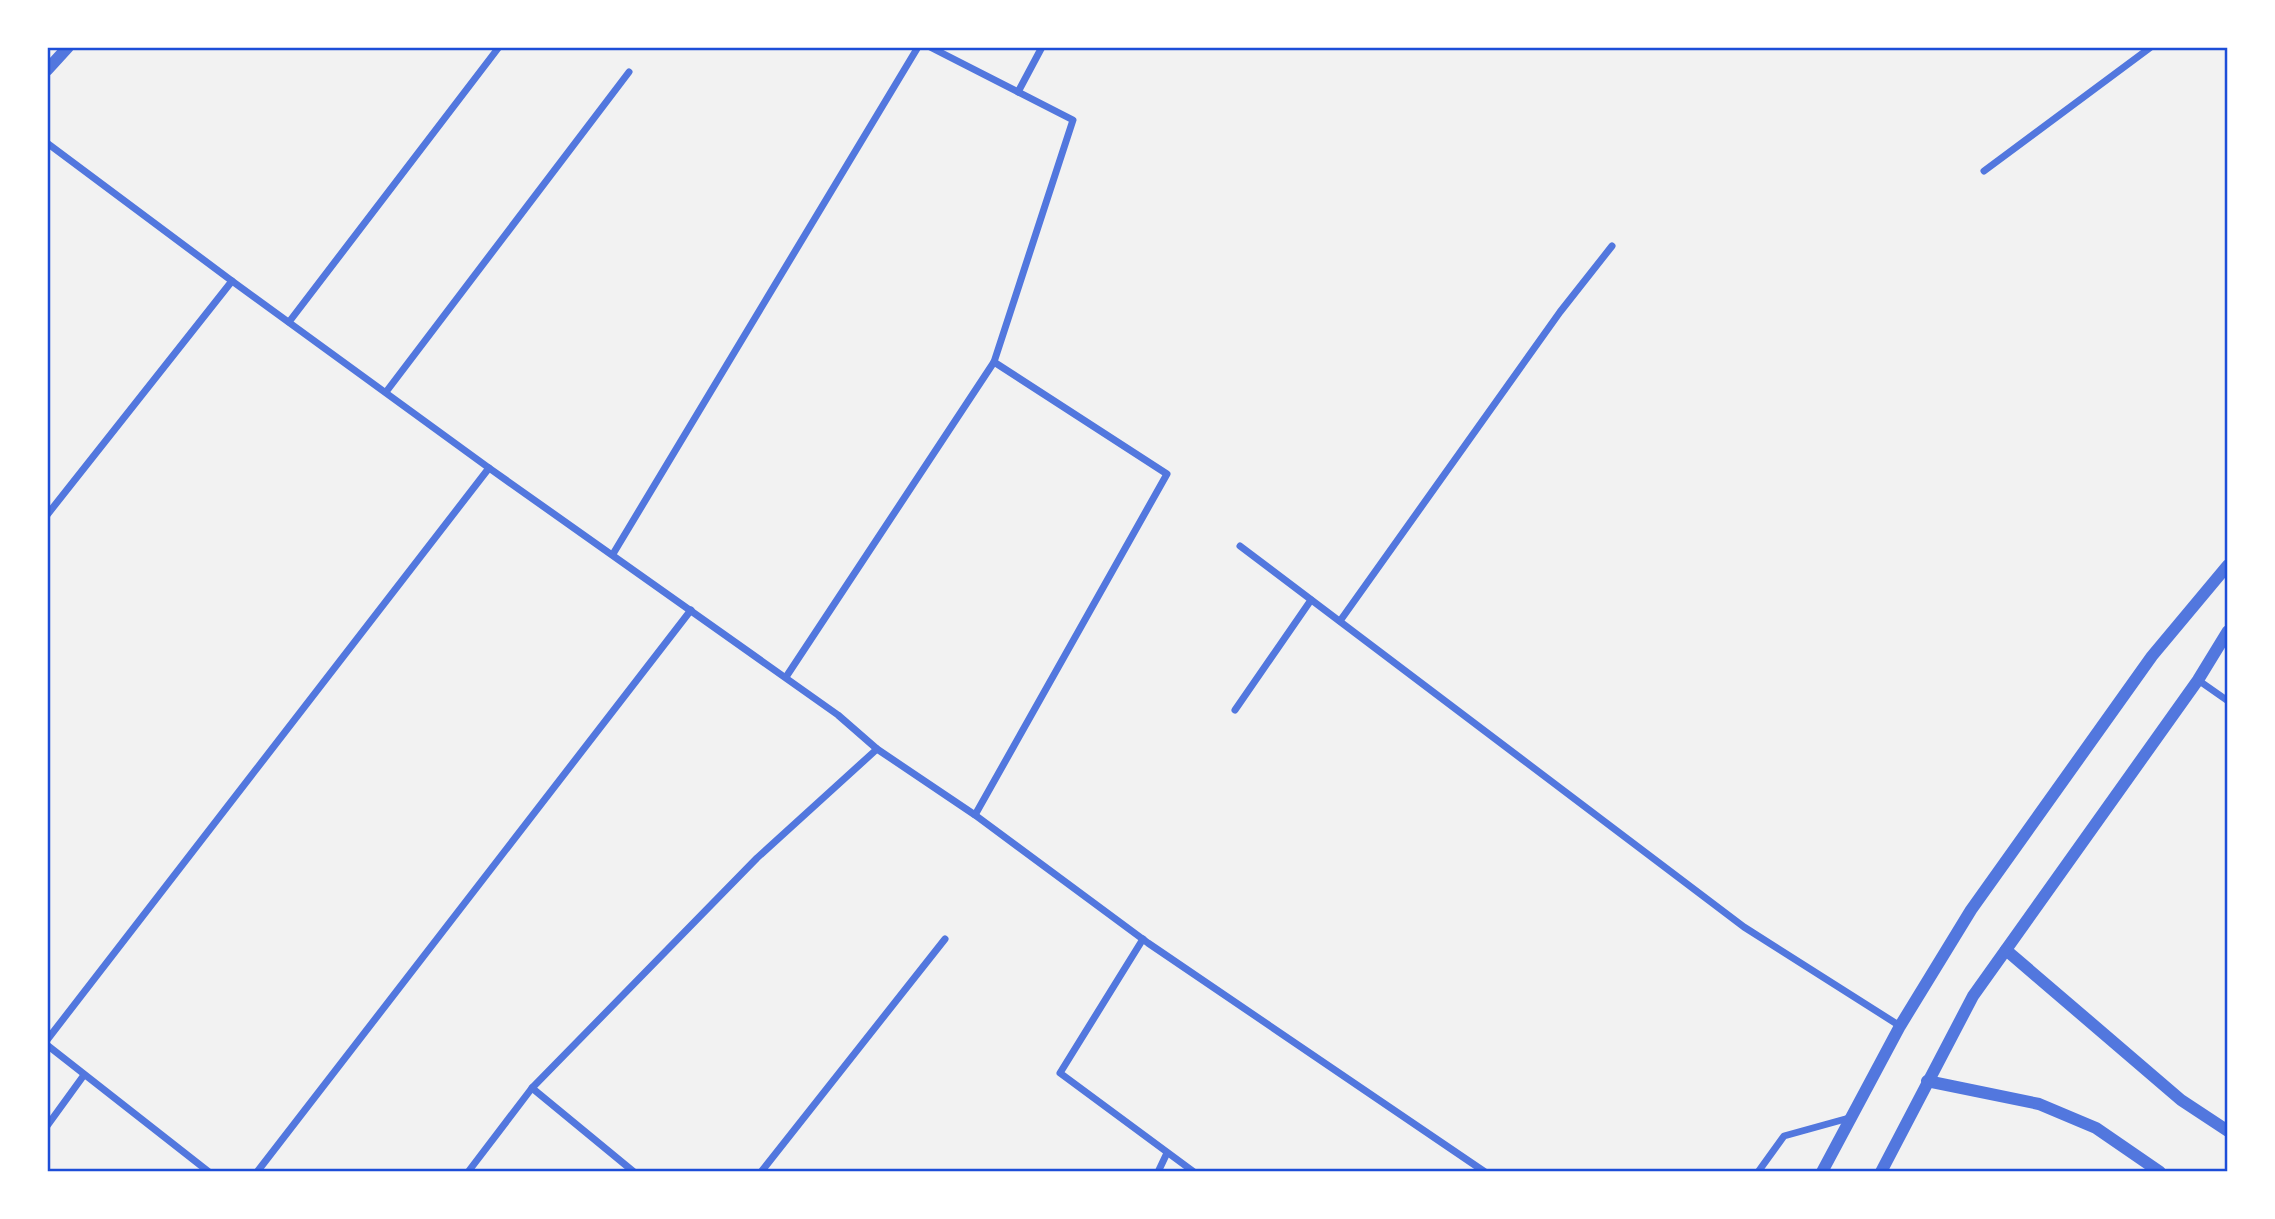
<svg xmlns="http://www.w3.org/2000/svg" width="2275" height="1219" viewBox="0 0 2275 1219" font-family="Montserrat,sans-serif">
<rect width="100%" height="100%" fill="#f2f2f2"/>
<g fill="none" stroke-linecap="round" stroke-linejoin="round">
<g stroke="#5277de" stroke-width="7">
<polyline points="1018,92 1042,47"/>
<polyline points="47,143 232,281 489,468 838,715 877,749 975,815 1148,943 1485,1172"/>
<polyline points="1984,171 2151,47"/>
<polyline points="289,322 499,47"/>
<polyline points="386,392 629,72"/>
<polyline points="47,515 232,281"/>
<polyline points="1240,546 1744,927 1900,1026"/>
<polyline points="613,554 918,47"/>
<polyline points="1340,621 1560,312 1612,246"/>
<polyline points="786,677 994,362 1073,120 930,47"/>
<polyline points="2198,680 2228,701"/>
<polyline points="1235,710 1311,600"/>
<polyline points="975,815 1167,474 994,362"/>
<polyline points="1143,939 1060,1073 1194,1172"/>
<polyline points="47,1040 489,468"/>
<polyline points="47,1045 209,1172"/>
<polyline points="532,1088 634,1172"/>
<polyline points="47,1126 84,1075"/>
<polyline points="257,1172 691,610"/>
<polyline points="468,1172 532,1088 757,858 877,749"/>
<polyline points="761,1172 945,939"/>
<polyline points="1158,1172 1167,1153"/>
<polyline points="1758,1172 1784,1136 1849,1118"/>
</g>
<g stroke="#5277de" stroke-width="12">
<polyline points="47,70 68,47"/>
<polyline points="2006,950 2181,1100 2228,1131"/>
<polyline points="1927,1081 2039,1104 2096,1128 2160,1172"/>
<polyline points="1822,1172 1900,1026 1971,910 2152,656 2228,565"/>
<polyline points="1881,1172 1973,996 2198,680 2228,631"/>
</g>
</g>
<rect width="2275" height="1219" fill="none" stroke="#ffffff" stroke-width="98"/>
<rect x="49" y="49" width="2177" height="1121" fill="none" stroke="#1d4ed8" stroke-width="2.5"/>
</svg>
